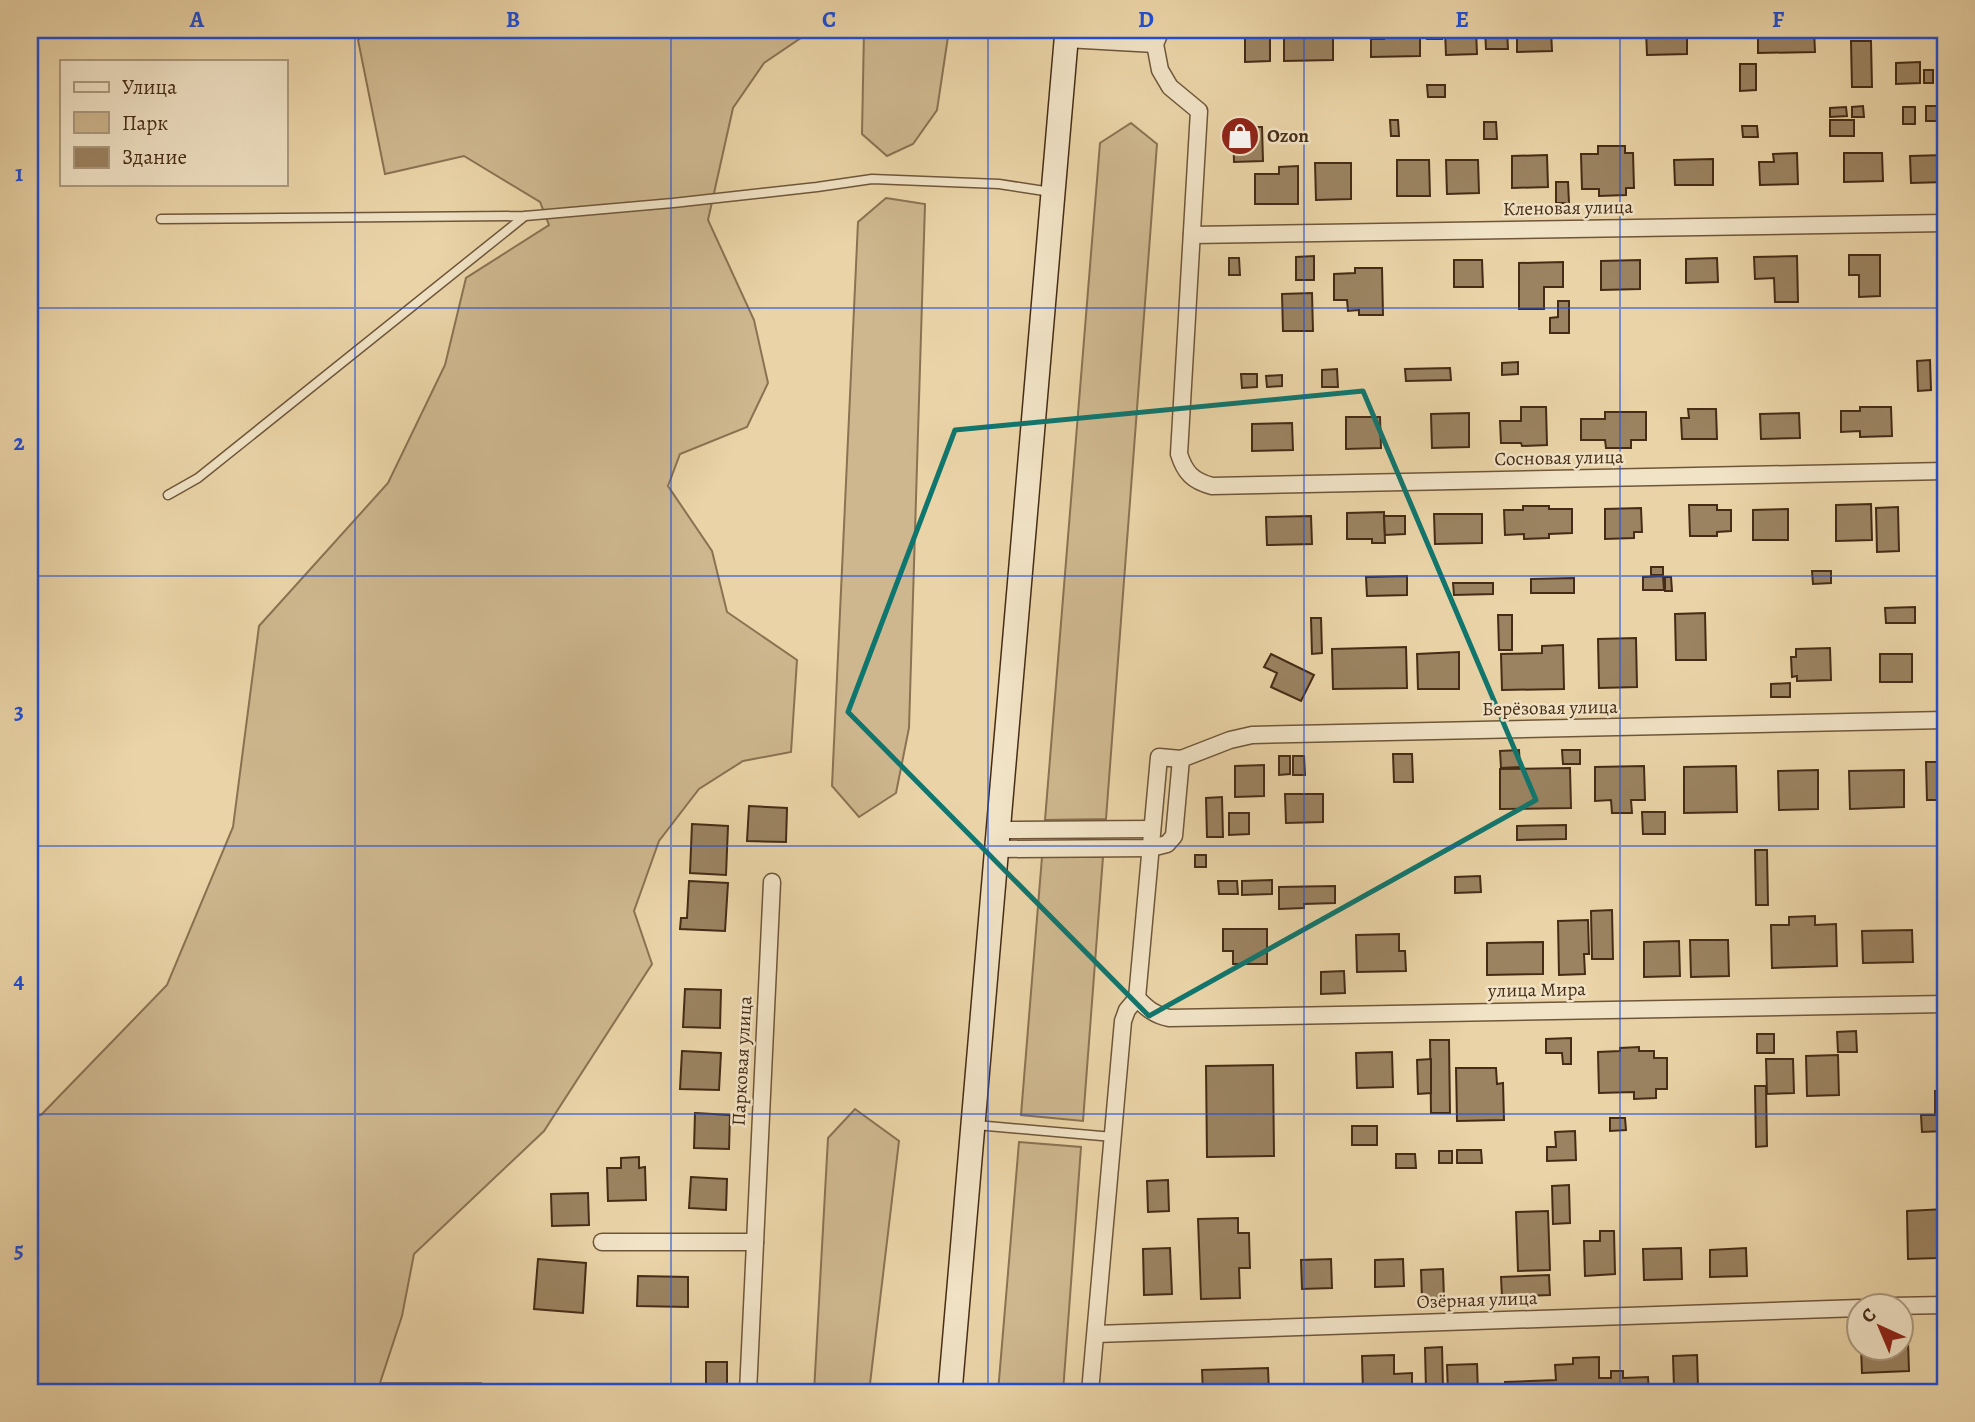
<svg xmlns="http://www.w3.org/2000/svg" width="1975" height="1422" viewBox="0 0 1975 1422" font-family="Alegreya,serif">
<rect width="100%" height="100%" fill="#ead4a7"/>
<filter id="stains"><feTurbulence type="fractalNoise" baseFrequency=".00286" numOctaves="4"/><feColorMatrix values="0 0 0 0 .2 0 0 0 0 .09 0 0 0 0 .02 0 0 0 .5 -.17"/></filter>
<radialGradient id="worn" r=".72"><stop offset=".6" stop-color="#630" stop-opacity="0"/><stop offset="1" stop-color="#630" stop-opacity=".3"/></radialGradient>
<g fill="#ceb78e" stroke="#8a7252" stroke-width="2">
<polygon points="371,30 809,30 808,33 764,63 733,108 708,220 754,320 768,383 747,427 680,454 668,486 712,551 727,612 797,660 791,752 743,761 699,789 659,841 634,911 652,964 544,1131 414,1254 402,1316 380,1383 481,1383 488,1392 30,1392 30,1117 41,1115 167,985 233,827 259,626 388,483 445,365 466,278 549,225 540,202 464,156 385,174 358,40"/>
<polygon points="864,30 949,30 937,110 913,144 887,156 862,134"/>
<polygon points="1131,123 1157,144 1106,819 1045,820 1100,143"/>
<polygon points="886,198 925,204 909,728 896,793 859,817 832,786 858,222"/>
<polygon points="1042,857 1103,857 1083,1121 1021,1115"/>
<polygon points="855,1109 899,1141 869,1392 814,1392 828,1138"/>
<polygon points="1019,1142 1081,1147 1063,1392 998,1392"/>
</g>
<g fill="#9b8361" stroke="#462c16" stroke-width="2">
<polygon points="1245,30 1270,30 1270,61 1245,62"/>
<polygon points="1284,30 1333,30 1333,60 1284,61"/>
<polygon points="1384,30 1420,30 1420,56 1371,57 1371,39 1384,39"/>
<polygon points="1426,30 1442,30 1442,39 1427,39"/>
<polygon points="1445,30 1476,30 1477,54 1446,55"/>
<polygon points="1485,30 1507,30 1508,49 1486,49"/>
<polygon points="1517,30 1551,30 1552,51 1517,52"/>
<polygon points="1646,30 1687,30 1687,54 1647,55"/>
<polygon points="1758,30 1814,30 1815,52 1758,53"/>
<polygon points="1851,41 1871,41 1872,87 1852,87"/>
<polygon points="1920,62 1920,83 1896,84 1896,63"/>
<polygon points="1740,64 1756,64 1756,90 1740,91"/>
<rect x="1924" y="70" width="9" height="13"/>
<polygon points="1427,85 1445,85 1445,97 1428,97"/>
<polygon points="1863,106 1864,117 1852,117 1852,107"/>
<rect x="1926" y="106" width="19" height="15"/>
<polygon points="1846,107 1847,116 1830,117 1830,108"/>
<rect x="1903" y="107" width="12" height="17"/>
<polygon points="1390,120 1398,120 1399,136 1391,136"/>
<rect x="1830" y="120" width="24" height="16"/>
<polygon points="1484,122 1496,122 1497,139 1484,139"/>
<polygon points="1742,126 1757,126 1758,137 1743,137"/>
<polygon points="1233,127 1262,127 1263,161 1234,162"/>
<polygon points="1598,146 1625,146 1625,153 1633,153 1634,188 1626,188 1626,195 1599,196 1599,189 1582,189 1581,154 1598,154"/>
<polygon points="1797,153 1798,184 1760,185 1759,162 1774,162 1773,154"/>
<polygon points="1844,153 1882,153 1883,181 1844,182"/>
<polygon points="1547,155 1548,187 1512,188 1512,156"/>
<polygon points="1945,155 1945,182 1911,183 1910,156"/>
<polygon points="1713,159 1713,185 1675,185 1674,160"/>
<polygon points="1397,160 1429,160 1430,196 1397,196"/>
<polygon points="1446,160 1478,160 1479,193 1447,194"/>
<polygon points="1315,163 1351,163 1351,199 1316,200"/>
<polygon points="1298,166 1298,204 1255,204 1255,174 1279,174 1279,167"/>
<polygon points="1556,182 1568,182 1569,203 1556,203"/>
<rect x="1939" y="253" width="6" height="25"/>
<polygon points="1849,255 1880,255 1880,296 1859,297 1859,275 1849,275"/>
<polygon points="1314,256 1314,280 1296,280 1296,257"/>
<polygon points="1797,256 1798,302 1775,302 1774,278 1755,279 1754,257"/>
<polygon points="1229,258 1239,258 1240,275 1229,275"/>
<polygon points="1717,258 1718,282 1686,283 1686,259"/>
<polygon points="1454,260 1482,260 1483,287 1454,287"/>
<polygon points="1640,260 1640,289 1601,290 1601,261"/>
<polygon points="1563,262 1563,287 1544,287 1544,309 1519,309 1519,263"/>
<polygon points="1355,268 1382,268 1383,315 1359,315 1359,310 1348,311 1347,300 1334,300 1334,274 1355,273"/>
<polygon points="1312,293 1313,331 1283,331 1282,294"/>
<polygon points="1558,301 1569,301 1569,333 1550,333 1550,318 1558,317"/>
<polygon points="1930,360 1931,390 1918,391 1917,361"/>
<polygon points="1518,362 1518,374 1502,375 1502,363"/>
<polygon points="1450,368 1451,380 1406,381 1405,369"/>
<polygon points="1337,369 1338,387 1322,387 1322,370"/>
<polygon points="1241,374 1257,374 1257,387 1242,388"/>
<polygon points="1282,375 1282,386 1267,387 1266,376"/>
<polygon points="1521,407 1546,407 1547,445 1522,446 1521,443 1501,443 1500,421 1521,421"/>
<polygon points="1860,407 1891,407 1892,436 1860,437 1860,431 1841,432 1841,411 1860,411"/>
<polygon points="1688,409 1716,409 1717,439 1682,439 1681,418 1689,418"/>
<polygon points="1605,412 1646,412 1646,440 1631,440 1631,448 1606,448 1605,440 1581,440 1581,419 1605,419"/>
<polygon points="1469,413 1469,447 1432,448 1431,414"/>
<polygon points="1799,413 1800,438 1761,439 1760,414"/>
<polygon points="1346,417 1380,417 1381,448 1346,449"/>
<polygon points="1292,423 1293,450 1252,451 1252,424"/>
<polygon points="1871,504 1872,540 1836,541 1836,505"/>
<rect x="1943" y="504" width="2" height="45"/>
<polygon points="1689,505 1717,505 1717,510 1731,510 1731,531 1717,532 1717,536 1690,536"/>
<polygon points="1523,506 1549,506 1549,509 1572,509 1572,533 1549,534 1549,538 1524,539 1524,534 1505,535 1504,510 1523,510"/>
<polygon points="1898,507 1899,551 1877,552 1876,508"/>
<polygon points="1641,508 1642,532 1634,532 1634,538 1605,539 1605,509"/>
<polygon points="1788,509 1788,540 1753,540 1753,510"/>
<polygon points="1384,512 1385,543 1372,543 1372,539 1347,539 1347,513"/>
<polygon points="1434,514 1482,514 1482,543 1435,544"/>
<polygon points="1311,516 1312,544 1267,545 1266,517"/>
<polygon points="1384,516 1405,516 1405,534 1385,535"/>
<rect x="1651" y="567" width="12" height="8"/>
<polygon points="1812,571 1831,571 1831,583 1813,584"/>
<polygon points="1407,576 1407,595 1367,596 1366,577"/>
<polygon points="1663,576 1664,590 1643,590 1643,577"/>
<polygon points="1665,577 1671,577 1672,591 1665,591"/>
<polygon points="1574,578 1574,593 1531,593 1531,579"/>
<polygon points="1453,583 1493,583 1493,594 1454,595"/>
<polygon points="1915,607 1915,623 1886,623 1885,608"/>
<polygon points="1705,613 1706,660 1676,660 1675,614"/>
<polygon points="1498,615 1512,615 1512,650 1499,650"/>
<polygon points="1311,618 1321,618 1322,653 1312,654"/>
<polygon points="1636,638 1637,687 1599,688 1598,639"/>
<polygon points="1563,645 1564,689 1502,690 1501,654 1542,653 1542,646"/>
<polygon points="1406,647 1407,688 1333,689 1332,649"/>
<polygon points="1830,648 1831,680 1797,681 1797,676 1792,677 1791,657 1796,657 1796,649"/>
<polygon points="1459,652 1459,689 1418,689 1417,654"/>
<polygon points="1271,654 1314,675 1301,701 1271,687 1277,673 1264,667"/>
<rect x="1880" y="654" width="32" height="28"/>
<polygon points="1790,683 1790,697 1771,697 1771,684"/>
<polygon points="1519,750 1520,767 1501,768 1500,751"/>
<polygon points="1562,750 1580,750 1580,764 1563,764"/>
<polygon points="1393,754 1412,754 1413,782 1394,782"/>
<polygon points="1279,756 1290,756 1290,774 1279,775"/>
<polygon points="1293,756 1304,756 1305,775 1293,775"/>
<polygon points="1926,762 1945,762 1945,800 1927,800"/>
<polygon points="1264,765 1264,796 1235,797 1235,766"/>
<polygon points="1644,766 1645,800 1631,800 1632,813 1612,813 1611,800 1595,801 1595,767"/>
<polygon points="1736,766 1737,812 1684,813 1684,767"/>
<polygon points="1570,768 1571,808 1500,809 1500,769"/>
<polygon points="1818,770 1818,809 1779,810 1778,771"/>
<polygon points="1904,770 1904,807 1850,809 1849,771"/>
<polygon points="1285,794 1323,794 1323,822 1286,823"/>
<polygon points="1222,797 1223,837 1207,837 1206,798"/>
<polygon points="749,806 787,808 786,842 747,841"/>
<polygon points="1642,812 1665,812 1665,834 1643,834"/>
<polygon points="1229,813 1249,813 1249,834 1229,835"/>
<polygon points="692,824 728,826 726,875 690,873"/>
<polygon points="1566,825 1566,839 1517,840 1517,826"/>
<polygon points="1755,850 1767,850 1768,905 1756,905"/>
<rect x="1195" y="855" width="11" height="12"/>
<polygon points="1480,876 1481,892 1455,893 1455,877"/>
<polygon points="1272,880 1272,894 1242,895 1242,881"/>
<polygon points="689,881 728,883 725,931 680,929 681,918 687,918"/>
<polygon points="1218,881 1237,881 1238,894 1219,894"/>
<polygon points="1335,886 1335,903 1304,904 1304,908 1279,909 1279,887"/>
<polygon points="1612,910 1613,959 1592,959 1591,911"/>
<polygon points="1815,916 1815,925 1836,924 1837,966 1772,968 1771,925 1789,925 1789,917"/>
<polygon points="1588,920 1589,954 1584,954 1585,974 1559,975 1558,921"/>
<polygon points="1223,929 1267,929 1267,964 1233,964 1233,951 1223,951"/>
<polygon points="1912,930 1913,962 1863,963 1862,931"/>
<polygon points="1945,931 1945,957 1938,957 1938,932"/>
<polygon points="1399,934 1399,951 1405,951 1406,971 1357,972 1356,935"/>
<polygon points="1690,940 1728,940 1729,976 1691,977"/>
<polygon points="1679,941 1680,976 1644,977 1644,942"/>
<polygon points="1543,942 1543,974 1487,975 1487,943"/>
<polygon points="1344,971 1345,993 1321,994 1321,972"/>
<polygon points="685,989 721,990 720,1028 683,1027"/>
<polygon points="1856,1031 1857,1052 1838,1052 1837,1032"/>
<rect x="1757" y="1034" width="17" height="19"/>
<polygon points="1571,1038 1571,1064 1563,1064 1562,1053 1546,1053 1546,1039"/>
<polygon points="1430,1040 1449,1040 1450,1113 1431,1113"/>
<polygon points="1639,1047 1639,1051 1654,1051 1654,1058 1667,1058 1667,1089 1656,1089 1656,1098 1634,1099 1634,1092 1599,1093 1598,1052 1620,1051 1620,1048"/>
<polygon points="682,1051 721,1053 719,1090 680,1089"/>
<polygon points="1392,1052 1393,1087 1357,1088 1356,1053"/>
<polygon points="1838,1055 1839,1095 1807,1096 1806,1056"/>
<polygon points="1431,1059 1431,1093 1418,1094 1417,1060"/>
<polygon points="1766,1059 1793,1059 1794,1093 1767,1094"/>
<polygon points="1273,1065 1274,1156 1207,1157 1206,1066"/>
<polygon points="1456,1068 1496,1068 1497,1084 1503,1083 1504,1120 1457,1121"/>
<polygon points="1755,1086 1766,1086 1767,1146 1756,1147"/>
<polygon points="1935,1091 1945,1091 1945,1131 1922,1132 1921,1115 1935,1115"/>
<polygon points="695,1113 730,1115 729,1149 694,1148"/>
<polygon points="1610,1118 1625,1118 1626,1130 1610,1131"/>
<rect x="1352" y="1126" width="25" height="19"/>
<polygon points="1575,1131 1576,1160 1547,1161 1547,1147 1556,1147 1555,1132"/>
<polygon points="1457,1150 1481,1150 1482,1163 1457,1163"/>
<rect x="1439" y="1151" width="13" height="12"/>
<polygon points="1396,1154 1415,1154 1416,1168 1396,1168"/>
<polygon points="639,1157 639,1168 645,1167 646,1200 608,1201 607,1168 621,1168 621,1158"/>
<polygon points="691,1177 727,1179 726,1210 689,1208"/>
<polygon points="1168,1180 1169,1211 1148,1212 1147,1181"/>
<polygon points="1569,1185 1570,1223 1553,1224 1552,1186"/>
<polygon points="588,1193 589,1225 552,1226 551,1194"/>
<polygon points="1945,1209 1945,1247 1937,1248 1937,1258 1908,1259 1907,1211"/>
<polygon points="1548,1211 1550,1270 1518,1271 1516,1212"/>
<polygon points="1238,1218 1238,1233 1249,1233 1250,1268 1239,1268 1240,1298 1201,1299 1198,1219"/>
<polygon points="1600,1231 1614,1231 1615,1274 1585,1276 1584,1241 1600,1241"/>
<polygon points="1170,1248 1172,1294 1144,1295 1143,1249"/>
<polygon points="1681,1248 1682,1279 1644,1280 1643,1249"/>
<polygon points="1746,1248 1747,1276 1710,1277 1710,1250"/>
<polygon points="538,1259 586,1263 583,1313 534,1309"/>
<polygon points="1331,1259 1332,1288 1302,1289 1301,1260"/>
<polygon points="1403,1259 1404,1286 1375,1287 1375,1260"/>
<polygon points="1443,1269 1444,1299 1422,1299 1421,1270"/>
<polygon points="1549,1275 1550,1295 1502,1297 1501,1277"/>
<polygon points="638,1276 688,1277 688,1307 637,1306"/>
<polygon points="1902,1341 1908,1341 1909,1371 1862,1373 1861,1348 1902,1348"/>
<polygon points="1442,1347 1443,1389 1426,1390 1425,1348"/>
<polygon points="1394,1355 1394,1374 1412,1373 1412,1392 1363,1392 1362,1356"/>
<polygon points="1697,1355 1698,1387 1674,1388 1673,1356"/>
<polygon points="1599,1357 1599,1378 1611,1378 1611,1371 1623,1371 1623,1378 1648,1377 1649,1392 1505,1392 1505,1382 1556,1380 1555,1365 1573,1364 1573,1358"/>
<rect x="706" y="1362" width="21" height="28"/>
<polygon points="1477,1364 1478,1392 1448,1392 1447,1365"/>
<polygon points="1268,1368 1269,1392 1203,1392 1202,1370"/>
</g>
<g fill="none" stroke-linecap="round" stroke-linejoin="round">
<defs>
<g id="lane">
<polyline points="161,219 525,216 673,203 817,187 872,179 999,184 1051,192"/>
<polyline points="168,495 198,478 525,216"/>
<polyline points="976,1125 1113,1137"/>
</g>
<g id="street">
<path d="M1161,30L1155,44L1160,70L1170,87L1199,111L1179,454C1185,473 1193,481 1212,486L1945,471"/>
<polyline points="1066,39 1155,44"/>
<polyline points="1192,235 1945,223"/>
<polyline points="999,830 1152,829"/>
<polyline points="997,849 1151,848 1167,844 1174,836 1181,759"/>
<path d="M1137,998C1147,1009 1155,1015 1169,1018L1945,1004"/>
<polyline points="602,1242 755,1242"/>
<polyline points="1891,1306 1945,1305"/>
<polyline points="1096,1334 1860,1308"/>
<polyline points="748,1392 772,882"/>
<polyline points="1090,1392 1123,1021 1127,1010 1137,998 1159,757 1181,759 1230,740 1252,735 1945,720"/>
</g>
<polyline id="secondary" points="950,1392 1067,30"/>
</defs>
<use href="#lane" stroke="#6f563a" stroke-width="11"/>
<use href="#street" stroke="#6f563a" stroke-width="19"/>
<use href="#secondary" stroke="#462c16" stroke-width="26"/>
<use href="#lane" stroke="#f1e3c6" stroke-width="8"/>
<use href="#street" stroke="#f1e3c6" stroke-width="16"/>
<use href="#secondary" stroke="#f1e3c6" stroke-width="23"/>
</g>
<path fill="none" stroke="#0f766e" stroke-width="5" stroke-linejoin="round" d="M1363,391L1536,800L1149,1016L848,712L955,430Z"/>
<path fill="none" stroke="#1d4ed8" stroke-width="2" stroke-opacity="0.55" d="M355,30V1392M671,30V1392M988,30V1392M1304,30V1392M1620,30V1392M30,308H1945M30,576H1945M30,846H1945M30,1114H1945"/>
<defs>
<symbol id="shop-disc" viewBox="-11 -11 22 22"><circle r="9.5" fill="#8f2418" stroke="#f1e3c6"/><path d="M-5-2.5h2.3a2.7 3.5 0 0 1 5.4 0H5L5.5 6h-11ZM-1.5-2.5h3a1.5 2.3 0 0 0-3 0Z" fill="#fff"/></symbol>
</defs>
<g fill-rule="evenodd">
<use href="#shop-disc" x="1218" y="114" width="44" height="44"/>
</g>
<g text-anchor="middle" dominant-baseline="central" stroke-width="5" stroke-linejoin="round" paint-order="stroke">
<g font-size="19" font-weight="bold" fill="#462c16" stroke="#f1e3c6" text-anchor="start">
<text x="1267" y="136">Ozon</text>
</g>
<g font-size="19" fill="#462c16" stroke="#f1e3c6">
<text transform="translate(1568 208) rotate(-1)">Кленовая улица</text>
<text transform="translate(1559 458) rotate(-1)">Сосновая улица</text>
<text transform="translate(1550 708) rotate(-1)">Берёзовая улица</text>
<text transform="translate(1537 990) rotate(-1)">улица Мира</text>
<text transform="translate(742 1061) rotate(-87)">Парковая улица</text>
<text transform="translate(1477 1300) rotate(-2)">Озёрная улица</text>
</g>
</g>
<rect width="1975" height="1422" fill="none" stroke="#ead4a7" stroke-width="77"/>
<rect x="60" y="60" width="228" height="126" fill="#f1e3c6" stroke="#ad9a80" stroke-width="2"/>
<rect x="74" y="82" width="35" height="10" fill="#f1e3c6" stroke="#ad9a80" stroke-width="2"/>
<text x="122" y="94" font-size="21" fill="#462c16">Улица</text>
<rect x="74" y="112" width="35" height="21" fill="#ceb78e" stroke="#ad9a80" stroke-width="2"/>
<text x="122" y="130" font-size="21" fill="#462c16">Парк</text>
<rect x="74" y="147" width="35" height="21" fill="#9b8361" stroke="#ad9a80" stroke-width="2"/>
<text x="122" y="164" font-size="21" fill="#462c16">Здание</text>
<g transform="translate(1880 1327) rotate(316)"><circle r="33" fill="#f1e3c6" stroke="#ad9a80" stroke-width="2"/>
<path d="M0-5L12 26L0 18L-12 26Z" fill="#8f2418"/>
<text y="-10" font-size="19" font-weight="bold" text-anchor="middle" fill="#462c16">С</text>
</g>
<rect x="38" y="38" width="1899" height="1346" fill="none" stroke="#1d4ed8" stroke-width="2.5"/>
<g font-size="23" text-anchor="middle" font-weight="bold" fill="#1d4ed8">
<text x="197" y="27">A</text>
<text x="513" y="27">B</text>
<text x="829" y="27">C</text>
<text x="1146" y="27">D</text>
<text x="1462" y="27">E</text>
<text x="1778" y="27">F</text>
<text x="19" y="181">1</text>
<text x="19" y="450">2</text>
<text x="19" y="719">3</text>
<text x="19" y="988">4</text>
<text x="19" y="1257">5</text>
</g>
<rect width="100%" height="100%" filter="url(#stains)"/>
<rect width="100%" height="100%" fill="url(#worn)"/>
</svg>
